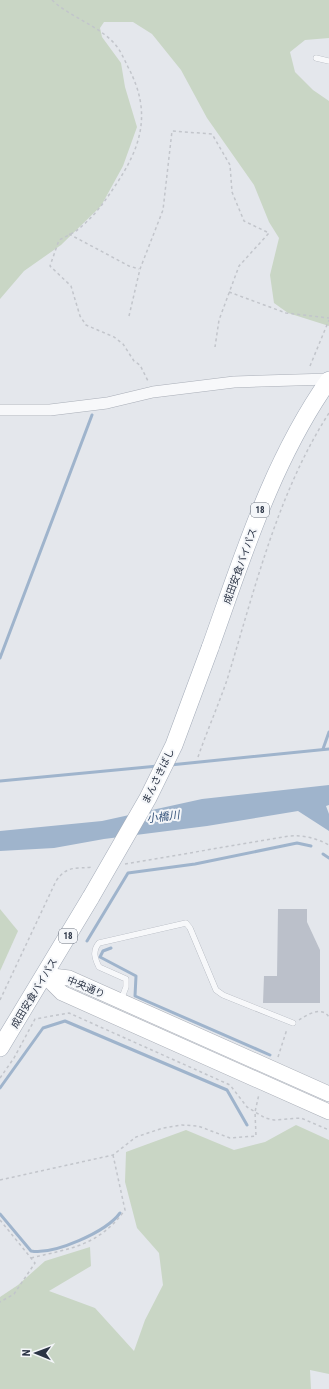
<svg xmlns="http://www.w3.org/2000/svg" width="329" height="1389" viewBox="0 0 329 1389" font-family="'Roboto Condensed','Noto Sans JP',sans-serif">
<rect width="100%" height="100%" fill="#e4e7ec"/>
<g fill="#c9d6c5">
<polygon points="0,0 329,0 329,38 305,40 290,52 295,72 313,90 329,101 329,326 288,313 274,303 270,275 279,238 269,222 254,185 207,118 181,70 152,34 133,22 104,22 100,28 102,37 121,63 125,87 137,127 123,166 101,206 61,245 24,271 0,299"/>
<polygon points="0,909 18,931 0,971"/>
<polygon points="296,1125 329,1140 329,1374 310,1370 311,1389 0,1389 0,1297 18,1285 45,1261 90,1247 91,1266 49,1291 95,1308 134,1351 145,1320 163,1285 159,1253 137,1228 125,1182 126,1152 186,1130 234,1150 265,1142"/>
</g>
<polygon fill="#9fb4cc" points="329,785 329,805 326,806 329,814 329,831 298,811 207,826 104,839 54,848 0,851 0,831 102,821 202,799"/>
<g fill="none" stroke-linecap="round" stroke-linejoin="round">
<g stroke="#9fb4cc" stroke-width="3">
<polyline points="0,658 92,415"/>
<polyline points="323,749 329,732"/>
<polyline points="170,765 329,749"/>
<polyline points="0,781 158,766"/>
<polyline points="323,854 329,858"/>
<polyline points="87,941 128,873 195,864 297,843 311,846"/>
<polyline points="111,948 103,951 100,957 136,976 135,996 270,1055"/>
<polyline points="0,1088 43,1028 65,1021 227,1090 247,1125"/>
<path d="M0,1214L31,1251C54,1255 106,1232 120,1213"/>
</g>
</g>
<polygon fill="#bbc0ca" points="278,909 307,909 307,922 320,950 320,1003 263,1003 264,976 277,976"/>
<g fill="none" stroke-linecap="round" stroke-linejoin="round">
<defs>
<g id="lane">
<polyline points="316,58 329,61"/>
<path d="M121,1000L126,987V979L99,967C95,959 92,951 99,943L186,923L190,928L216,990L223,995L293,1023"/>
</g>
<polyline id="street" points="0,410 50,410 107,403 153,392 234,382 329,379"/>
<g id="secondary">
<polyline points="44,975 62,993 329,1112"/>
<polyline points="44,975 69,978 329,1094"/>
</g>
<g id="primary">
<path d="M210,648C243,556 272,461 329,380"/>
<polyline points="0,1048 91,897"/>
</g>
</defs>
<use href="#lane" stroke="#a9aeb7" stroke-width="6"/>
<use href="#street" stroke="#a9aeb7" stroke-width="12"/>
<use href="#secondary" stroke="#a9aeb7" stroke-width="16"/>
<use href="#primary" stroke="#a3abb8" stroke-width="18"/>
<g stroke="#c2c5cb" stroke-width="1.5" stroke-dasharray="3 3" stroke-linecap="butt">
<path d="M52,0C72,19 102,26 118,48C122,54 125,61 128,67C152,112 142,146 115,186C105,201 96,214 82,226C76,232 67,236 59,240L50,266L71,286L80,316L86,325L114,337L123,344L134,361L140,365L149,383"/>
<polyline points="69,234 129,266 139,269"/>
<polyline points="229,292 286,313 329,318"/>
<polyline points="129,316 140,269 163,210 172,131 212,134 230,165 232,192 244,221 269,233 239,266 219,320 215,347"/>
<polyline points="310,366 329,320"/>
<path d="M198,757C207,731 218,706 227,680C255,589 277,494 329,413"/>
<path d="M125,864L289,836C304,835 316,838 329,845"/>
<path d="M0,1000L56,881C67,865 76,869 93,867"/>
<path d="M299,1020C308,1014 322,1006 329,1017"/>
<polyline points="278,1057 287,1029"/>
<polyline points="0,1078 14,1058 35,1019 69,1013 230,1085 247,1107 265,1118 274,1120 301,1118 329,1130"/>
<polyline points="0,1180 113,1155 136,1137 163,1128 182,1125 198,1126 230,1138 256,1136 255,1112 259,1094"/>
<polyline points="0,1220 35,1263 14,1294 0,1302"/>
<path d="M31,1258C72,1248 98,1246 125,1210L113,1155"/>
</g>
<use href="#lane" stroke="#f7f8fa" stroke-width="5.5"/>
<use href="#street" stroke="#f7f8fa" stroke-width="11"/>
<use href="#secondary" stroke="#fff" stroke-width="15"/>
<use href="#primary" stroke="#fff" stroke-width="17"/>
<defs>
<polyline id="primary-bridge" points="91,897 148,798 174,745 210,648"/>
</defs>
<use href="#primary-bridge" stroke="#a3abb8" stroke-width="18" stroke-linecap="butt"/>
<use href="#primary-bridge" stroke="#fff" stroke-width="17"/>
</g>
<g text-anchor="middle" dominant-baseline="central" stroke-width="4" stroke-linejoin="round" paint-order="stroke">
<g fill="#f4f6f9" stroke="#676e7b" stroke-width="1">
<rect x="251" y="503" width="18" height="14" rx="3"/>
<rect x="59" y="929" width="18" height="14" rx="3"/>
</g>
<g font-size="9" font-weight="bold" fill="#2b3445">
<text x="260" y="510">18</text>
<text x="68" y="936">18</text>
</g>
<g font-size="10" fill="#2b3445" stroke="#f4f6f9">
<text transform="translate(240 566) rotate(-70)">成田安食バイパス</text>
<text transform="translate(158 776) rotate(-64)">まんさきばし</text>
<text transform="translate(86 987) rotate(23)">中央通り</text>
<text transform="translate(34 993) rotate(-59)">成田安食バイパス</text>
</g>
<g font-size="11" font-style="italic" fill="#34527a" stroke="#f4f6f9">
<text transform="translate(163 817) rotate(-7)">小橋川</text>
</g>
</g>
<g transform="translate(36 1353) rotate(271)" stroke="#f4f6f9" stroke-width="3" paint-order="stroke">
<path d="M0-3L7 15L0 10L-7 15Z" fill="#2b3445"/>
<text y="-6" font-size="11" font-weight="bold" text-anchor="middle" fill="#2b3445">N</text>
</g>
</svg>
